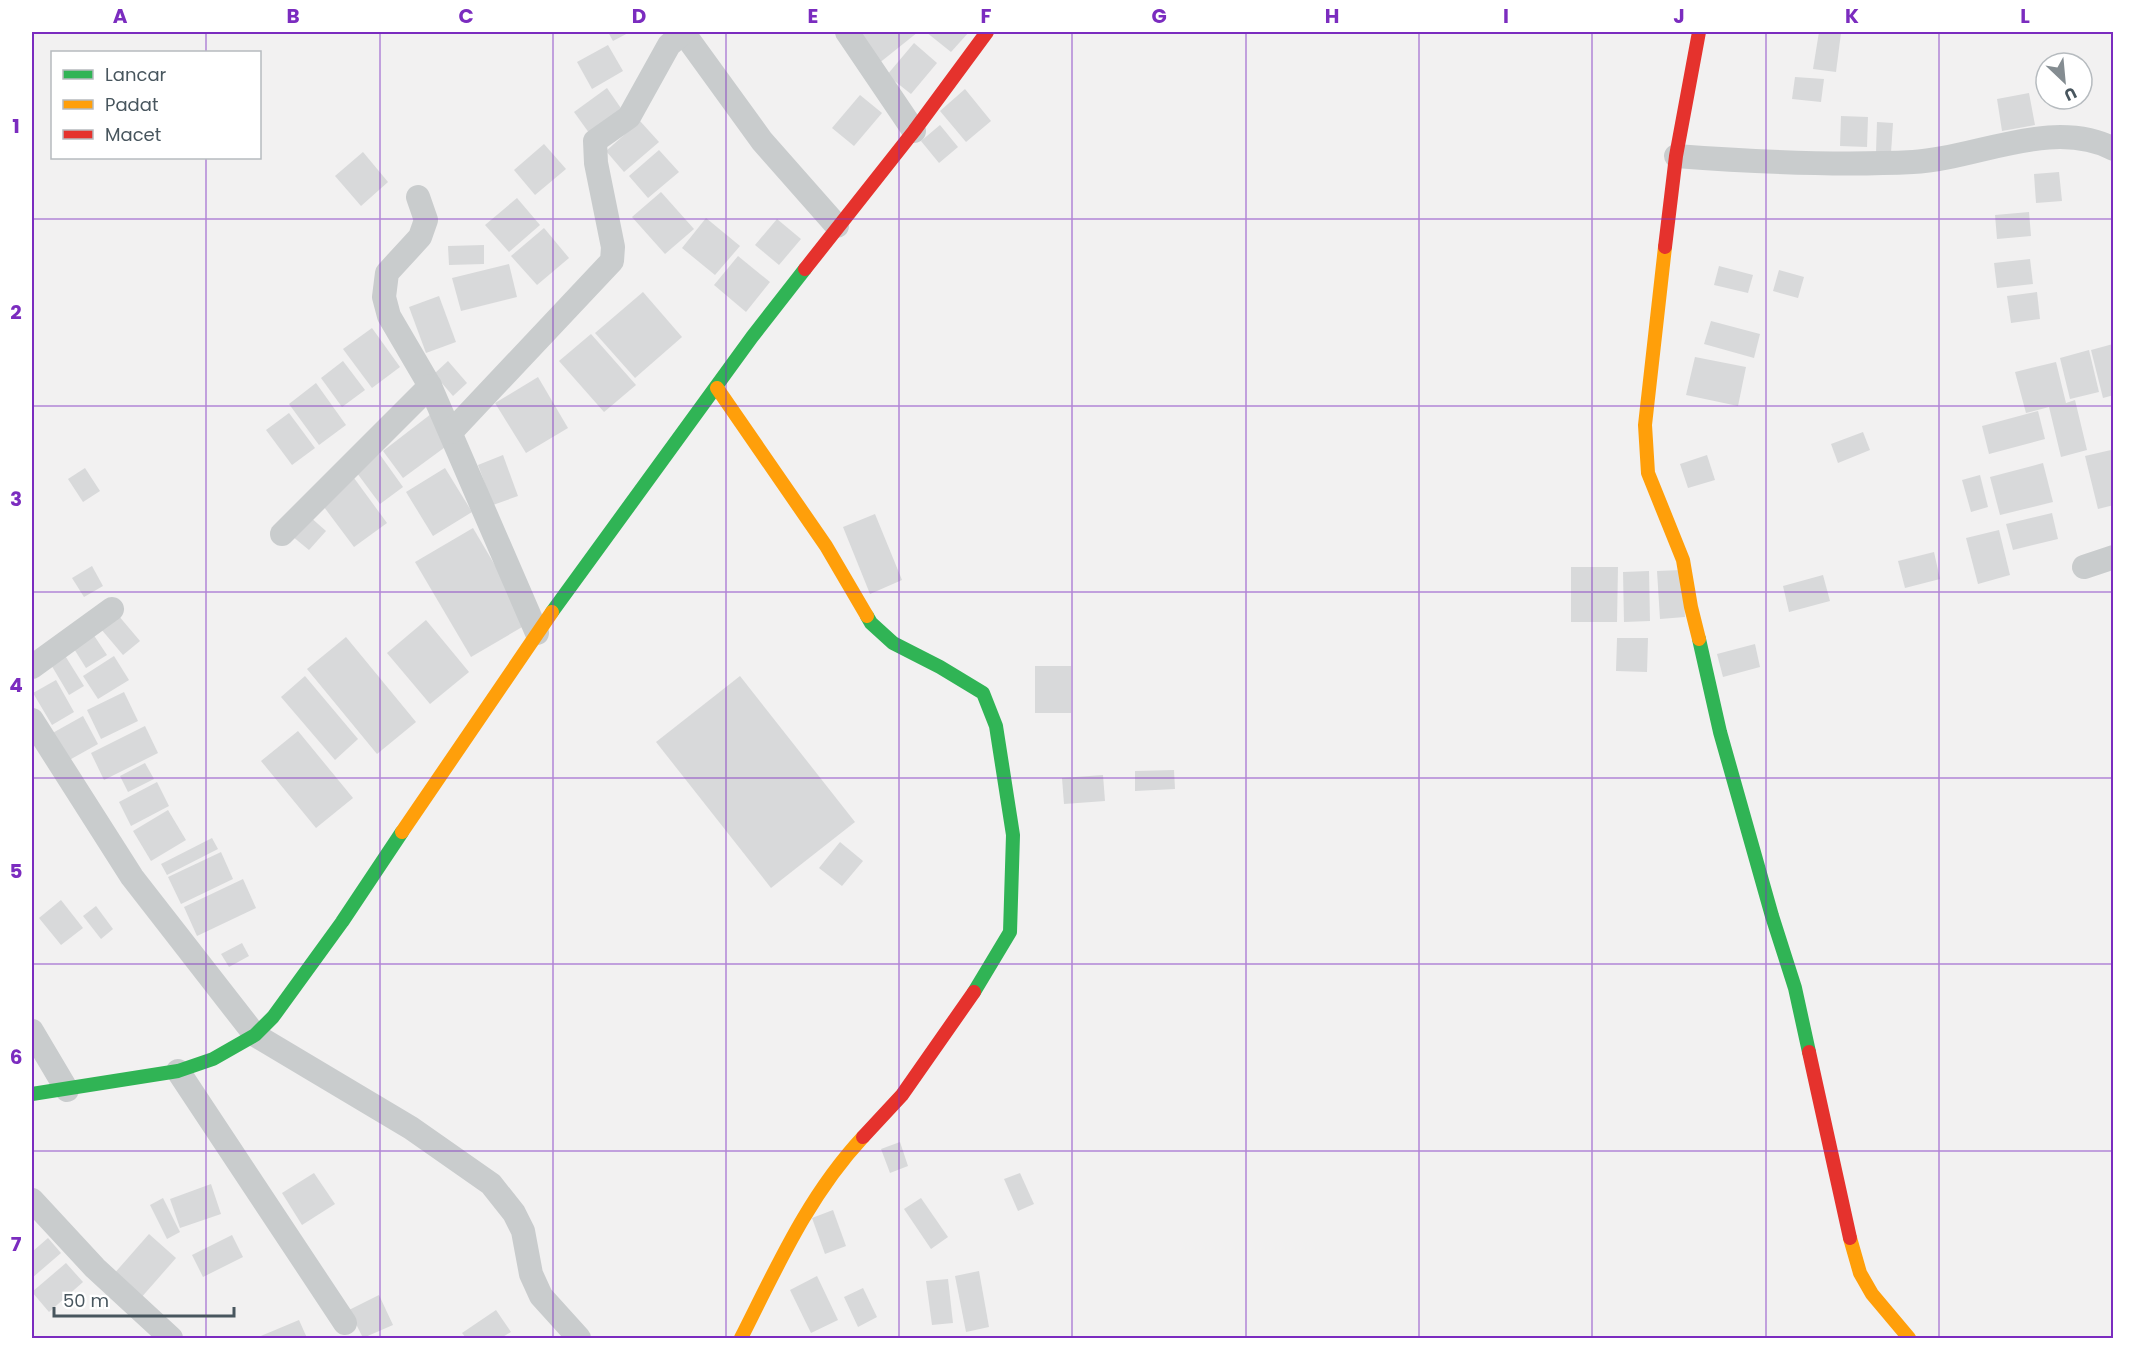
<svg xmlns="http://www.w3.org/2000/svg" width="2145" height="1370" viewBox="0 0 2145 1370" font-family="Poppins,sans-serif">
<rect width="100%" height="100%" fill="#f2f1f1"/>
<g fill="#d8d9da">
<polygon points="608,32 630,32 613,41"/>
<polygon points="858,32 918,32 878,64"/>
<polygon points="926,32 969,32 951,52"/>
<polygon points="1819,32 1841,33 1836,72 1813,69"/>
<polygon points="914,43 937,63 911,94 887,75"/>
<polygon points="608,45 623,71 592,89 577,62"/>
<polygon points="1795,77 1824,79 1821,102 1792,99"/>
<polygon points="607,88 625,114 592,137 574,112"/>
<polygon points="965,89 991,121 966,142 940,111"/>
<polygon points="2029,93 2035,125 2002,131 1997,99"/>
<polygon points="860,95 882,113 854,146 832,128"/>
<polygon points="1841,116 1868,117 1867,147 1840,146"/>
<polygon points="640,121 659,142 624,172 606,151"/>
<polygon points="1877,122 1893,123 1891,153 1876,152"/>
<polygon points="940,125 958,147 939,163 921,141"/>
<polygon points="544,144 566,169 535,195 514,170"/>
<polygon points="659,150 679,172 648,198 629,176"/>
<polygon points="363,152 388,182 361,206 335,176"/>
<polygon points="2059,172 2062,201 2036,203 2034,174"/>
<polygon points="661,192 694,229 665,254 632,217"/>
<polygon points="517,198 540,225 509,252 485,225"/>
<polygon points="2029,212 2031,236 1997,239 1995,215"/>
<polygon points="706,218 740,246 715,275 682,248"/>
<polygon points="777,219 801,239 779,265 755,245"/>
<polygon points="544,228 569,258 537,285 511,256"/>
<polygon points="484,245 484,264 449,265 448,246"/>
<polygon points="738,256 770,282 746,312 714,285"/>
<polygon points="2030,259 2033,284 1997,288 1994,263"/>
<polygon points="509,264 517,297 461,311 452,278"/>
<polygon points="1719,266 1753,275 1748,293 1714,285"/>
<polygon points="1779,270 1804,277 1798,298 1773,291"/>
<polygon points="643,292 682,337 635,378 595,333"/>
<polygon points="2037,292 2040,319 2011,323 2007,296"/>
<polygon points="439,296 456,342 426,353 409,307"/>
<polygon points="1711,321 1760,334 1754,358 1704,344"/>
<polygon points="372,328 400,367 372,388 343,349"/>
<polygon points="591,334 636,385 604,412 559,361"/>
<polygon points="2113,344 2114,395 2103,398 2091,350"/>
<polygon points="2089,350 2099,392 2070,399 2060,358"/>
<polygon points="1695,357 1746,367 1738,406 1686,395"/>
<polygon points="343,361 365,390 342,407 321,378"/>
<polygon points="448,361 467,383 453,396 434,374"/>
<polygon points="2056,362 2066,403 2075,400 2087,450 2061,457 2049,407 2026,413 2015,372"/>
<polygon points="538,377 568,428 526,453 495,403"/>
<polygon points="316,383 346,425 319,445 289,404"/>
<polygon points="2038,411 2045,439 1989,454 1982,426"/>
<polygon points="289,413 315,448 292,465 266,430"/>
<polygon points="431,414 452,442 403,478 383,451"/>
<polygon points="1863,432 1870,450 1838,463 1831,444"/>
<polygon points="2111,450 2114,459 2114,505 2098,509 2085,456"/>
<polygon points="378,452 403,487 380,504 354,469"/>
<polygon points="503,455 518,496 493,505 478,465"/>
<polygon points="1707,455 1715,480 1688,488 1680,464"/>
<polygon points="2043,463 2053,502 2000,515 1990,477"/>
<polygon points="85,468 100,491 83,502 68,479"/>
<polygon points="445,468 472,512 433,536 406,492"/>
<polygon points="1980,475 1988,507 1971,512 1962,480"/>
<polygon points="354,478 387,523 354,547 321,503"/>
<polygon points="2052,513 2058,539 2013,550 2006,524"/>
<polygon points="875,514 902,580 870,594 843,527"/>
<polygon points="309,516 326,531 309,550 292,536"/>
<polygon points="473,528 529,623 471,657 415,562"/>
<polygon points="1999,530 2010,575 1978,584 1966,538"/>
<polygon points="1934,552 1940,579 1905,588 1898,561"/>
<polygon points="92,566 103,586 84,597 72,578"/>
<polygon points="1571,567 1618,567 1617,622 1571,622"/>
<polygon points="1682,570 1685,617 1660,619 1657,571"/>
<polygon points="1649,571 1650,621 1624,622 1623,572"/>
<polygon points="1823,575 1830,601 1789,612 1783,586"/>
<polygon points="118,615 140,641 123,655 101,629"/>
<polygon points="426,620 469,672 430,704 387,653"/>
<polygon points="91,631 107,655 86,668 71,644"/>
<polygon points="346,637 416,722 377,754 307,669"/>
<polygon points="1617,638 1648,638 1647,672 1616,671"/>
<polygon points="1755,644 1760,667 1723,677 1717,654"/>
<polygon points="64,654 84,686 69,695 50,663"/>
<polygon points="114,656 129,680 98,699 83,676"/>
<rect x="1035" y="666" width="36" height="47"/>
<polygon points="305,676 358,739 335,760 281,697"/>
<polygon points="740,676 855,822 771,888 656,742"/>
<polygon points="56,680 74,712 52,725 33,693"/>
<polygon points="124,692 138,721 101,739 87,710"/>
<polygon points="83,716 98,744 64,763 49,735"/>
<polygon points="145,726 158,753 104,780 91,753"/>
<polygon points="298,731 353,798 316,828 261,761"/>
<polygon points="145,763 154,779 128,792 120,776"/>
<polygon points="1174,770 1175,789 1135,791 1135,771"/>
<polygon points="1103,775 1105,801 1064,804 1062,778"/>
<polygon points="157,782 169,806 131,826 119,802"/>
<polygon points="168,810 186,840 151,861 133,831"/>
<polygon points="212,838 218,849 167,875 161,864"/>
<polygon points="840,842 863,861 842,886 819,868"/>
<polygon points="221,852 233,879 181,904 168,877"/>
<polygon points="243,879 256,908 197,936 184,907"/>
<polygon points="61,900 83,928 61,945 39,918"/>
<polygon points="96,906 113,929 101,939 83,916"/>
<polygon points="242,943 249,956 229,967 221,954"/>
<polygon points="900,1142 908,1166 890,1173 881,1149"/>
<polygon points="314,1173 335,1204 302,1225 282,1193"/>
<polygon points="1020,1173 1034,1204 1018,1211 1004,1179"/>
<polygon points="211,1184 221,1214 180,1228 170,1199"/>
<polygon points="163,1198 180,1232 167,1239 150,1205"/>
<polygon points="921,1198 948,1237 931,1249 904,1209"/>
<polygon points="833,1210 846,1246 825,1254 812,1218"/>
<polygon points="149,1234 176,1258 140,1299 113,1275"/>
<polygon points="232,1235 243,1257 203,1277 192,1255"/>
<polygon points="48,1238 61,1253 32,1278 32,1252"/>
<polygon points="66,1263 83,1282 49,1312 32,1292"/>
<polygon points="979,1271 989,1327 966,1332 955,1276"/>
<polygon points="817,1276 838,1320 811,1333 790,1290"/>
<polygon points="948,1279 953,1323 932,1325 926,1281"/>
<polygon points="863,1288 877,1317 858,1327 844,1297"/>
<polygon points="379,1295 393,1325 363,1338 349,1310"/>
<polygon points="496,1310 511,1332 501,1338 466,1338 462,1333"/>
<polygon points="299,1320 307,1338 256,1338"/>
</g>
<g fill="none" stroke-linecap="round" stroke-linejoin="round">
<g stroke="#c9cccd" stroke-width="24">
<polyline points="683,32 762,141 837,226"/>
<polyline points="847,32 914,131"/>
<path d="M1676,156C1755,162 1834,166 1913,162C1976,159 2052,117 2114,149"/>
<polyline points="418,197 426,220 420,237 387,273 384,297 389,316 430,386 537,633"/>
<polyline points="451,432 612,261 613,247 596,163 595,141 629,117 669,45 684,32"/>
<polyline points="282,534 430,386"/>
<polyline points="2084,567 2114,557"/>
<polyline points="32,667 112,609"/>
<polyline points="32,720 132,877 255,1035 411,1128 491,1184 514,1213 523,1231 531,1274 541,1296 579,1338"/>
<polyline points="32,1031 67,1090"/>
<polyline points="178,1071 345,1323"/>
<polyline points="32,1200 95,1268 171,1338"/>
</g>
<g stroke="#30b455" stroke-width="14">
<polyline points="552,612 752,337 805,269"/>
<polyline points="867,616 871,623 893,643 940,667 983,693 996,726 1013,835 1010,932 974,992"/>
<polyline points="1699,639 1720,732 1772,916 1795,988 1809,1052"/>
<polyline points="32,1094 178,1071 213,1059 255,1035 273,1017 342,922 402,832"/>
</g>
<g stroke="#ff9f0a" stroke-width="14">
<polyline points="1665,247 1645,425 1648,473 1683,560 1691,607 1699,639"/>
<polyline points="717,388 826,546 867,616"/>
<polyline points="402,832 552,612"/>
<polyline points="1850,1238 1860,1273 1872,1294 1909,1338"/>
<path d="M741,1338C777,1267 808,1196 863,1137"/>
</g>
<g stroke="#e5322d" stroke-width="14">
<polyline points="1665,247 1676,156 1699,32"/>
<polyline points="805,269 914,131 987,32"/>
<polyline points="1809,1052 1850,1238"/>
<polyline points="863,1137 902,1095 974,992"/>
</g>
</g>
<path fill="none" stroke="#7b2cbf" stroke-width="1.5" stroke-opacity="0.55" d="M206,32V52M380,32V1338M553,32V1338M726,32V1338M899,32V1338M1072,32V1338M1246,32V1338M1419,32V1338M1592,32V1338M1766,32V1338M1939,32V1338M206,158V1338M32,219H2114M32,406H2114M32,592H2114M32,778H2114M32,964H2114M32,1151H2114"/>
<rect width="2145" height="1370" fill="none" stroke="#ffffff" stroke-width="66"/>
<rect x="51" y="51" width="210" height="108" fill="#ffffff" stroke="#b6bbbf" stroke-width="1.5"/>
<rect x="63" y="70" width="30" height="9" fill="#30b455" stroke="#b6bbbf" stroke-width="1.5"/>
<text x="105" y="81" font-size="18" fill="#48565e">Lancar</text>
<rect x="63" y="100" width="30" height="9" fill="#ff9f0a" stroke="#b6bbbf" stroke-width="1.5"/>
<text x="105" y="111" font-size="18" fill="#48565e">Padat</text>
<rect x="63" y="130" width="30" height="9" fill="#e5322d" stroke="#b6bbbf" stroke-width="1.5"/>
<text x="105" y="141" font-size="18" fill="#48565e">Macet</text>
<g transform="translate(2064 81) rotate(154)"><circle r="28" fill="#ffffff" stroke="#b6bbbf" stroke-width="1.5"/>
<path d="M0-4.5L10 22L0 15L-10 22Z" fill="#848c91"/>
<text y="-9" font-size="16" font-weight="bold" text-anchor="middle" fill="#48565e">U</text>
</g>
<path d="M54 1307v9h180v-9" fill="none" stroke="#48565e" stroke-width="3"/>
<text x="63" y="1307" font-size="18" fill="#48565e" stroke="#ffffff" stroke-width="4.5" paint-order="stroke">50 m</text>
<rect x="33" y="33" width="2079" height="1304" fill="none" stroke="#7b2cbf" stroke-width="2"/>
<g font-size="20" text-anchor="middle" font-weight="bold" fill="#7b2cbf">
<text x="120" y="23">A</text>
<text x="293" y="23">B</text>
<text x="466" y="23">C</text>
<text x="639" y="23">D</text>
<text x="813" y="23">E</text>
<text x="986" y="23">F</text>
<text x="1159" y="23">G</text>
<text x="1332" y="23">H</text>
<text x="1506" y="23">I</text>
<text x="1679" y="23">J</text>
<text x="1852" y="23">K</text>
<text x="2025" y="23">L</text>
<text x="16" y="133">1</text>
<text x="16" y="319">2</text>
<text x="16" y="506">3</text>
<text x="16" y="692">4</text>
<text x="16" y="878">5</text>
<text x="16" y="1064">6</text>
<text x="16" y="1251">7</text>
</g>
</svg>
